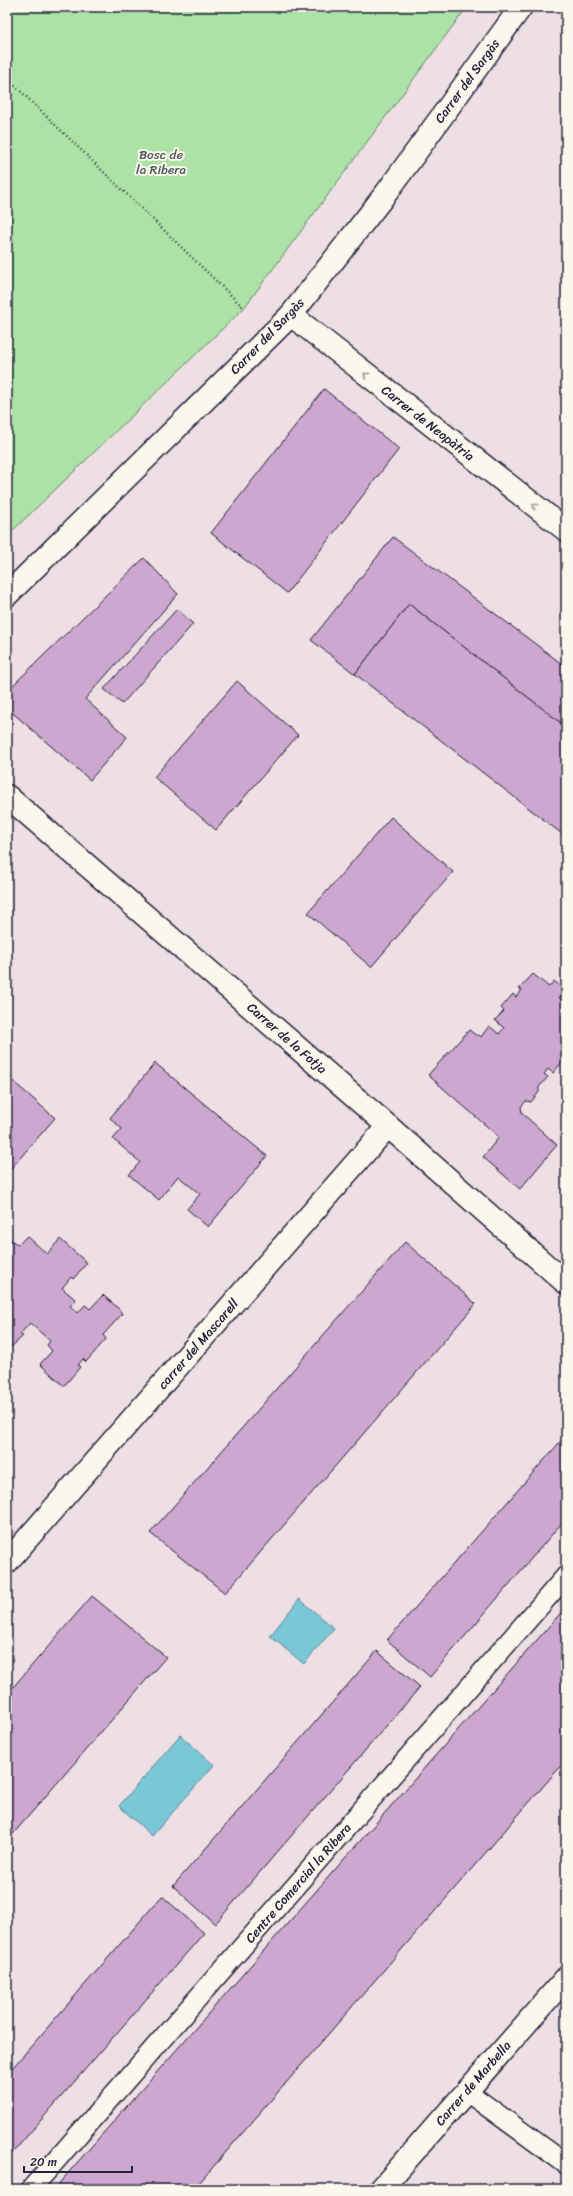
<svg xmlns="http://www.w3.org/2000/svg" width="573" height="2196" viewBox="0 0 573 2196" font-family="Sriracha,sans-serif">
<rect width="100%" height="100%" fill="#eddfe3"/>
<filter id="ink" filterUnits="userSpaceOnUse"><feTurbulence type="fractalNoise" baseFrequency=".025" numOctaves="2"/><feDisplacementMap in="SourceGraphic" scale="8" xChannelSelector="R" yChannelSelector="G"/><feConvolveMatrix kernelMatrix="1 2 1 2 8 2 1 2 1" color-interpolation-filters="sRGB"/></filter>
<g filter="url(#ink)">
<polygon fill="#ace2a6" stroke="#678270" points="7,7 467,7 244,308 7,536"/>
<g fill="#7ac8d7" stroke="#578699">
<polygon points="299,1599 334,1628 304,1664 270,1636"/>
<polygon points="180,1735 214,1765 152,1836 119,1806"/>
</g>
<g fill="#cda7cf" stroke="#22223b">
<polygon points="324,389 399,449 287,593 211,533"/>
<polygon points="393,537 566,667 566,727 409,604 355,674 311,640"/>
<polygon points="144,558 178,594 85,699 127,737 90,780 7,708 7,691"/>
<polygon points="409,604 566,727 566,837 355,674"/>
<polygon points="177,609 193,624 122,704 104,689"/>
<polygon points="237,681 298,735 216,830 154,777"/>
<polygon points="391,817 453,872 371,967 308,913"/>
<polygon points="533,974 549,987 554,981 566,991 559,998 566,1004 566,1063 563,1061 553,1073 548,1069 544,1074 548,1077 539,1087 539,1092 531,1102 526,1101 521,1107 522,1113 557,1145 520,1189 483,1157 499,1137 428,1075 469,1030 477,1036 478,1034 481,1037 489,1026 499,1034 504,1028 495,1020 504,1011 501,1008 513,994 516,997 522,990 519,989"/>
<polygon points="155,1063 267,1156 208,1227 187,1209 200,1194 178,1176 159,1200 129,1175 140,1162 113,1139 122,1129 110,1118"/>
<polygon points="7,1076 55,1118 7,1173"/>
<polygon points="27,1236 47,1254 60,1239 87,1263 73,1279 71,1277 62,1288 76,1300 70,1306 78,1313 85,1305 90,1309 103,1295 119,1309 122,1314 103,1335 106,1339 86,1362 83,1359 78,1365 80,1367 64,1386 40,1364 52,1351 47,1345 50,1341 30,1323 20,1334 23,1336 7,1351 7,1240 10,1239 18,1245"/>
<polygon points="405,1242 476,1304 225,1593 150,1533"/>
<polygon points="566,1435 566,1518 430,1677 387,1640"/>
<polygon points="92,1596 166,1657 7,1841 7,1694"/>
<polygon points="566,1607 566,1760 194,2189 54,2189"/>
<polygon points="377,1651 420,1687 215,1924 173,1886"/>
<polygon points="162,1896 204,1933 7,2159 7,2074"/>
</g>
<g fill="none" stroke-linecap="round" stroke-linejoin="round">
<defs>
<g id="lane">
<polyline points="466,2091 566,2164"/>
<polyline points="31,2189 566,1576"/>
</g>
<g id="street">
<polyline points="291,315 566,530"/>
<polyline points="7,595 291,315 387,192 521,7"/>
<polyline points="7,796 388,1126 566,1283"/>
<polyline points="7,1562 388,1126"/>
<polyline points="381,2189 566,1978"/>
</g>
</defs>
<use href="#lane" stroke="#22223b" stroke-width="22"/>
<use href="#street" stroke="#22223b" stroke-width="25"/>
<g stroke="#22223b" stroke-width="2.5" stroke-dasharray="1 3" stroke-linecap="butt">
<polyline points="7,78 9,80 7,89"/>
<polyline points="9,80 244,308"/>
</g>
<use href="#lane" stroke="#fbf7ec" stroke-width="19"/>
<use href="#street" stroke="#fbf7ec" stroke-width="22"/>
</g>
<defs><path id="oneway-chevron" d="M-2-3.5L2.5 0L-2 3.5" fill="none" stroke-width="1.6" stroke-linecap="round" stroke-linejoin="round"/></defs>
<g stroke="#99979c">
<use href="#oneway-chevron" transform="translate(366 375) rotate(-142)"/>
<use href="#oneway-chevron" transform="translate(535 506) rotate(-142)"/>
</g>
</g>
<g text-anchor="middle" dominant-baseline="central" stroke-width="4" stroke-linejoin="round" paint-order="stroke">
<g font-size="13" fill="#22223b" stroke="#fbf7ec">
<text transform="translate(467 81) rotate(-54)">Carrer del Sargàs</text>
<text transform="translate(267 336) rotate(-46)">Carrer del Sargàs</text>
<text transform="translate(428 423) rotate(38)">Carrer de Neopàtria</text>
<text transform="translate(287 1038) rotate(41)">Carrer de la Fotja</text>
<text transform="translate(198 1344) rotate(-49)">carrer del Mascarell</text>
<text transform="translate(298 1883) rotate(-49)">Centre Comercial la Ribera</text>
<text transform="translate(473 2083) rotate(-49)">Carrer de Marbella</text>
</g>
<g font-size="13" fill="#4b5c5b" stroke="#fbf7ec">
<text x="161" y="154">Bosc de<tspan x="161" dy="15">la Ribera</tspan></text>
</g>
</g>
<rect width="573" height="2196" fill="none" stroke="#fbf7ec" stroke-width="24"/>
<rect x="12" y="12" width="549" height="2172" fill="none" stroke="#22223b" stroke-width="1.5" filter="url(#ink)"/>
<path d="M24 2166v6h108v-6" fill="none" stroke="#22223b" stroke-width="2"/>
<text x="30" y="2166" font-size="12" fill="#22223b" stroke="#fbf7ec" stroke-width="3" paint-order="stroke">20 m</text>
</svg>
